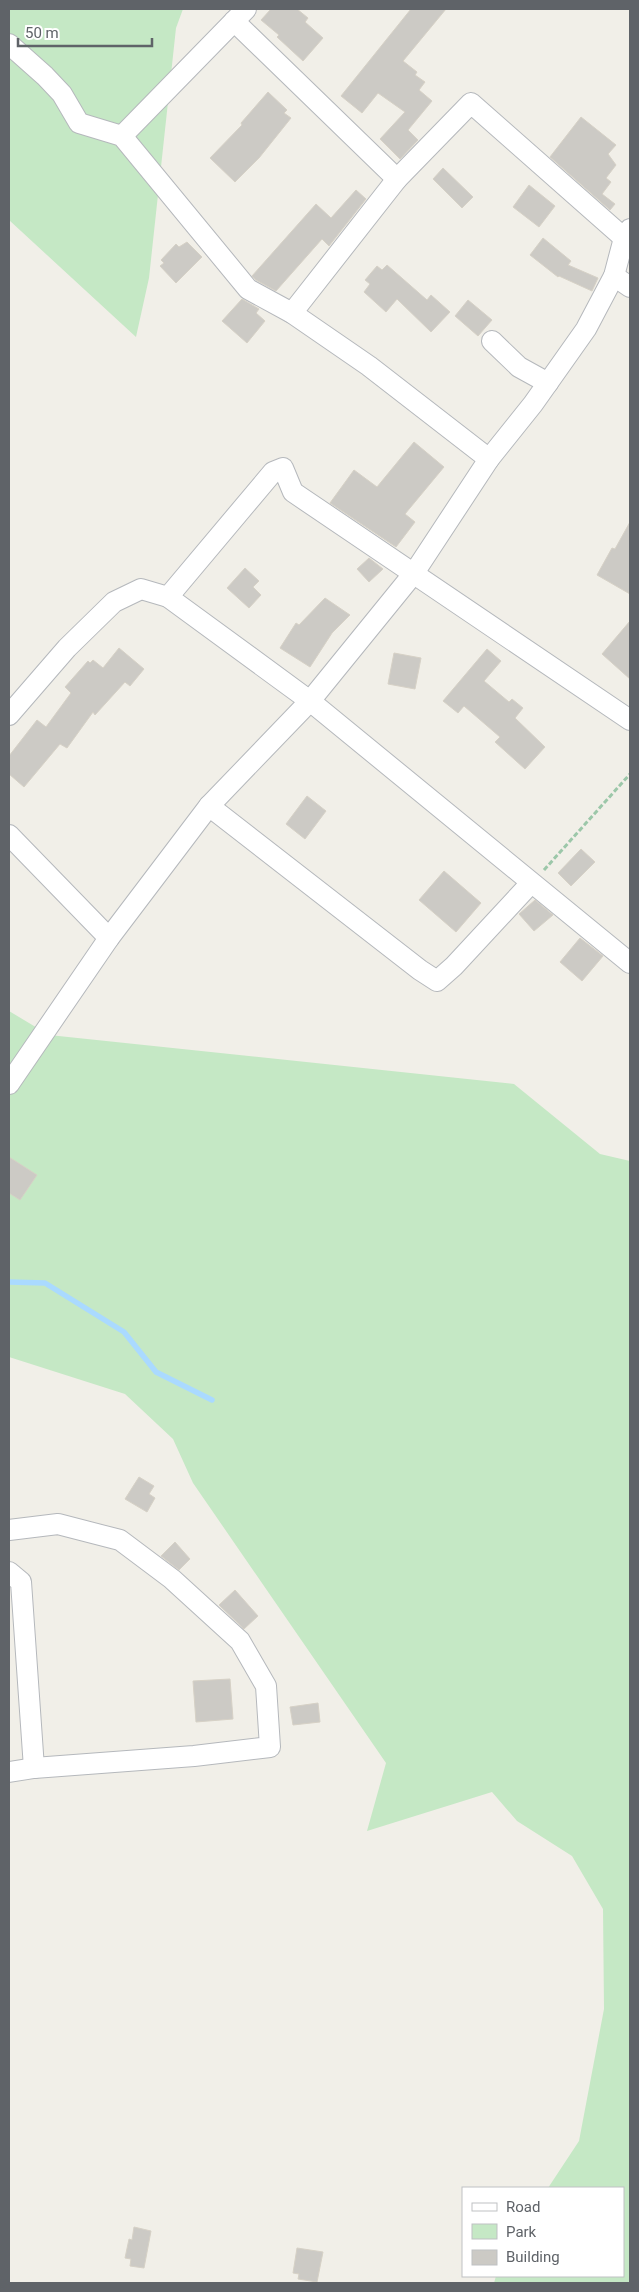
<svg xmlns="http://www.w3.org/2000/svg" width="639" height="2292" viewBox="0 0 639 2292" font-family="Roboto,sans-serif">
<rect width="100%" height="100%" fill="#f1efe8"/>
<g fill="#c5e8c5">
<polygon points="9,9 183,9 176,28 149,278 136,337 9,220"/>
<polygon points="9,1011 49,1035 514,1084 600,1154 630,1161 630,2283 494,2283 496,2276 623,2276 623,2188 548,2188 579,2141 604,2009 603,1909 572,1856 517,1821 492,1792 367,1831 386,1763 193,1483 173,1439 125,1394 9,1357"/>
</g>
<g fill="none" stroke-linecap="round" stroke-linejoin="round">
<polyline stroke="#aadaff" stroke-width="5.5" points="9,1282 45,1283 124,1332 156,1372 212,1400"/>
</g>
<g fill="#cccac5" stroke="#d6d1c6">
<polygon points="271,9 297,9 308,18 305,22 323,38 303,61 277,37 279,35 261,20"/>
<polygon points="411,9 446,9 403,61 417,72 415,75 425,82 419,90 432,101 408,130 418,140 400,159 380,139 405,112 378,93 362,113 341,96"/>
<polygon points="268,92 287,110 284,113 291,118 259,158 235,182 210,158 242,125 241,123"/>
<polygon points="581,117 616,145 608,154 616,165 606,178 611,182 602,194 615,204 610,210 550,157"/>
<polygon points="443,168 473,197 462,208 433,179"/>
<polygon points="529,185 555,206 539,227 513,207"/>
<polygon points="356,190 366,199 329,246 322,239 276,291 256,280 252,276 316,204 331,218"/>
<polygon points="543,238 571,261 568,265 598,278 592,291 559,276 558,277 530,255"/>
<polygon points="187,242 202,257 176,283 160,266 164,263 161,260 176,244 179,247"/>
<polygon points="387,265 427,300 431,295 450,312 431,332 397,299 386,312 364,292 370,284 365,280 377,266 382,270"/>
<polygon points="242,299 259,309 256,313 265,321 247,343 222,321"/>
<polygon points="468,300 492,320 478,336 455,316"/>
<polygon points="414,442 444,467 405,514 415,522 396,547 330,503 354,470 377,487"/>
<polygon points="630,522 630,594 597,575 612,548 615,549"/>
<polygon points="369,558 383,569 369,582 357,569"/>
<polygon points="245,568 259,581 253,587 261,595 249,608 227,588"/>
<polygon points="325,598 350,615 332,633 310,667 280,648 296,623 299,625"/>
<polygon points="630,621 630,679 602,654"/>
<polygon points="119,648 144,669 130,686 125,682 95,715 93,712 67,748 60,744 24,787 9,774 9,756 37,720 46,727 71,693 65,687 88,661 90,663 93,660 103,668"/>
<polygon points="487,649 501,661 484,681 509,702 512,699 523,708 515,718 545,747 525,769 495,742 500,737 464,706 458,713 443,701"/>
<polygon points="394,653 421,658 415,689 388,684"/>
<polygon points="307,796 326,811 305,839 286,824"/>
<polygon points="581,849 595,862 571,886 558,873"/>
<polygon points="444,871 481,903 456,932 419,900"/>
<polygon points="535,900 553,915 534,931 519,914"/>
<polygon points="580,938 603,956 582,981 560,962"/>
<polygon points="9,1157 37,1175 20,1200 9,1193"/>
<polygon points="139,1477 154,1486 149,1494 155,1498 147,1512 125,1499"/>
<polygon points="175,1542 190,1559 179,1570 161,1556"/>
<polygon points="235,1590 258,1616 244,1629 219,1605"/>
<polygon points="230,1679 233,1719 196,1722 193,1681"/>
<polygon points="318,1703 320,1722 293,1725 290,1707"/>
<polygon points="134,2227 151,2231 144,2268 130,2266 131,2259 125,2258 129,2239 132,2240"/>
<polygon points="297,2248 323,2252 317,2282 298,2279 299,2274 293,2273"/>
</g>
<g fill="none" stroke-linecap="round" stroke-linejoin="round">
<defs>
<g id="street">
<polyline points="234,21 397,179"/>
<polyline points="9,44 45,76 62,94 79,123 122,136 248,289 292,313 369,366 489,459"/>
<polyline points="122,136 246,9"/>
<polyline points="614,276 630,287"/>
<polyline points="292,313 397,179 471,103 624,238"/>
<polyline points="492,341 519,367 548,383"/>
<polyline points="168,597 310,701 630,963"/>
<polyline points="9,715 67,648 114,602 141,589 168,597 273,472 283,468 293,492 630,720"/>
<polyline points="209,806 420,970 437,981 454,966 531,883"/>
<polyline points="9,835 109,938"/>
<polyline points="9,1084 109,938 209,806 310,701 414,573 489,459 533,404 586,329 614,276 624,238 630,229"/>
<polyline points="9,1530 58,1524 120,1540 172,1579 240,1641 266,1686 270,1747 194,1756 34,1768 9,1772"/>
<polyline points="9,1572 21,1582 34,1768"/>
</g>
</defs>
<use href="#street" stroke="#b5b8bc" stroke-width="22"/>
<polyline stroke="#9cc7a9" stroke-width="3" stroke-dasharray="5 2.5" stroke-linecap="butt" points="544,870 630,774"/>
<use href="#street" stroke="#fff" stroke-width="20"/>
</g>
<rect width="639" height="2292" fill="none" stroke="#5f6368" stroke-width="20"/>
<rect x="462" y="2187" width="162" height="90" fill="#ffffff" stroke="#bfc1c3"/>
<rect x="472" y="2203" width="25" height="8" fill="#ffffff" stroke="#bfc1c3"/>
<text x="506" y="2212" font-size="15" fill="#5f6368">Road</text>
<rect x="472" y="2224" width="25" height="15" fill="#c5e8c5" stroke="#bfc1c3"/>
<text x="506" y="2237" font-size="15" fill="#5f6368">Park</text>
<rect x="472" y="2250" width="25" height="15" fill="#cccac5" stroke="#bfc1c3"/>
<text x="506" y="2262" font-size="15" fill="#5f6368">Building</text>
<path d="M18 38v8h134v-8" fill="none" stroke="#5f6368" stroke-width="2.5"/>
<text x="25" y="38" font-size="15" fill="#5f6368" stroke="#ffffff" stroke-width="4" paint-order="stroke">50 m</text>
</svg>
